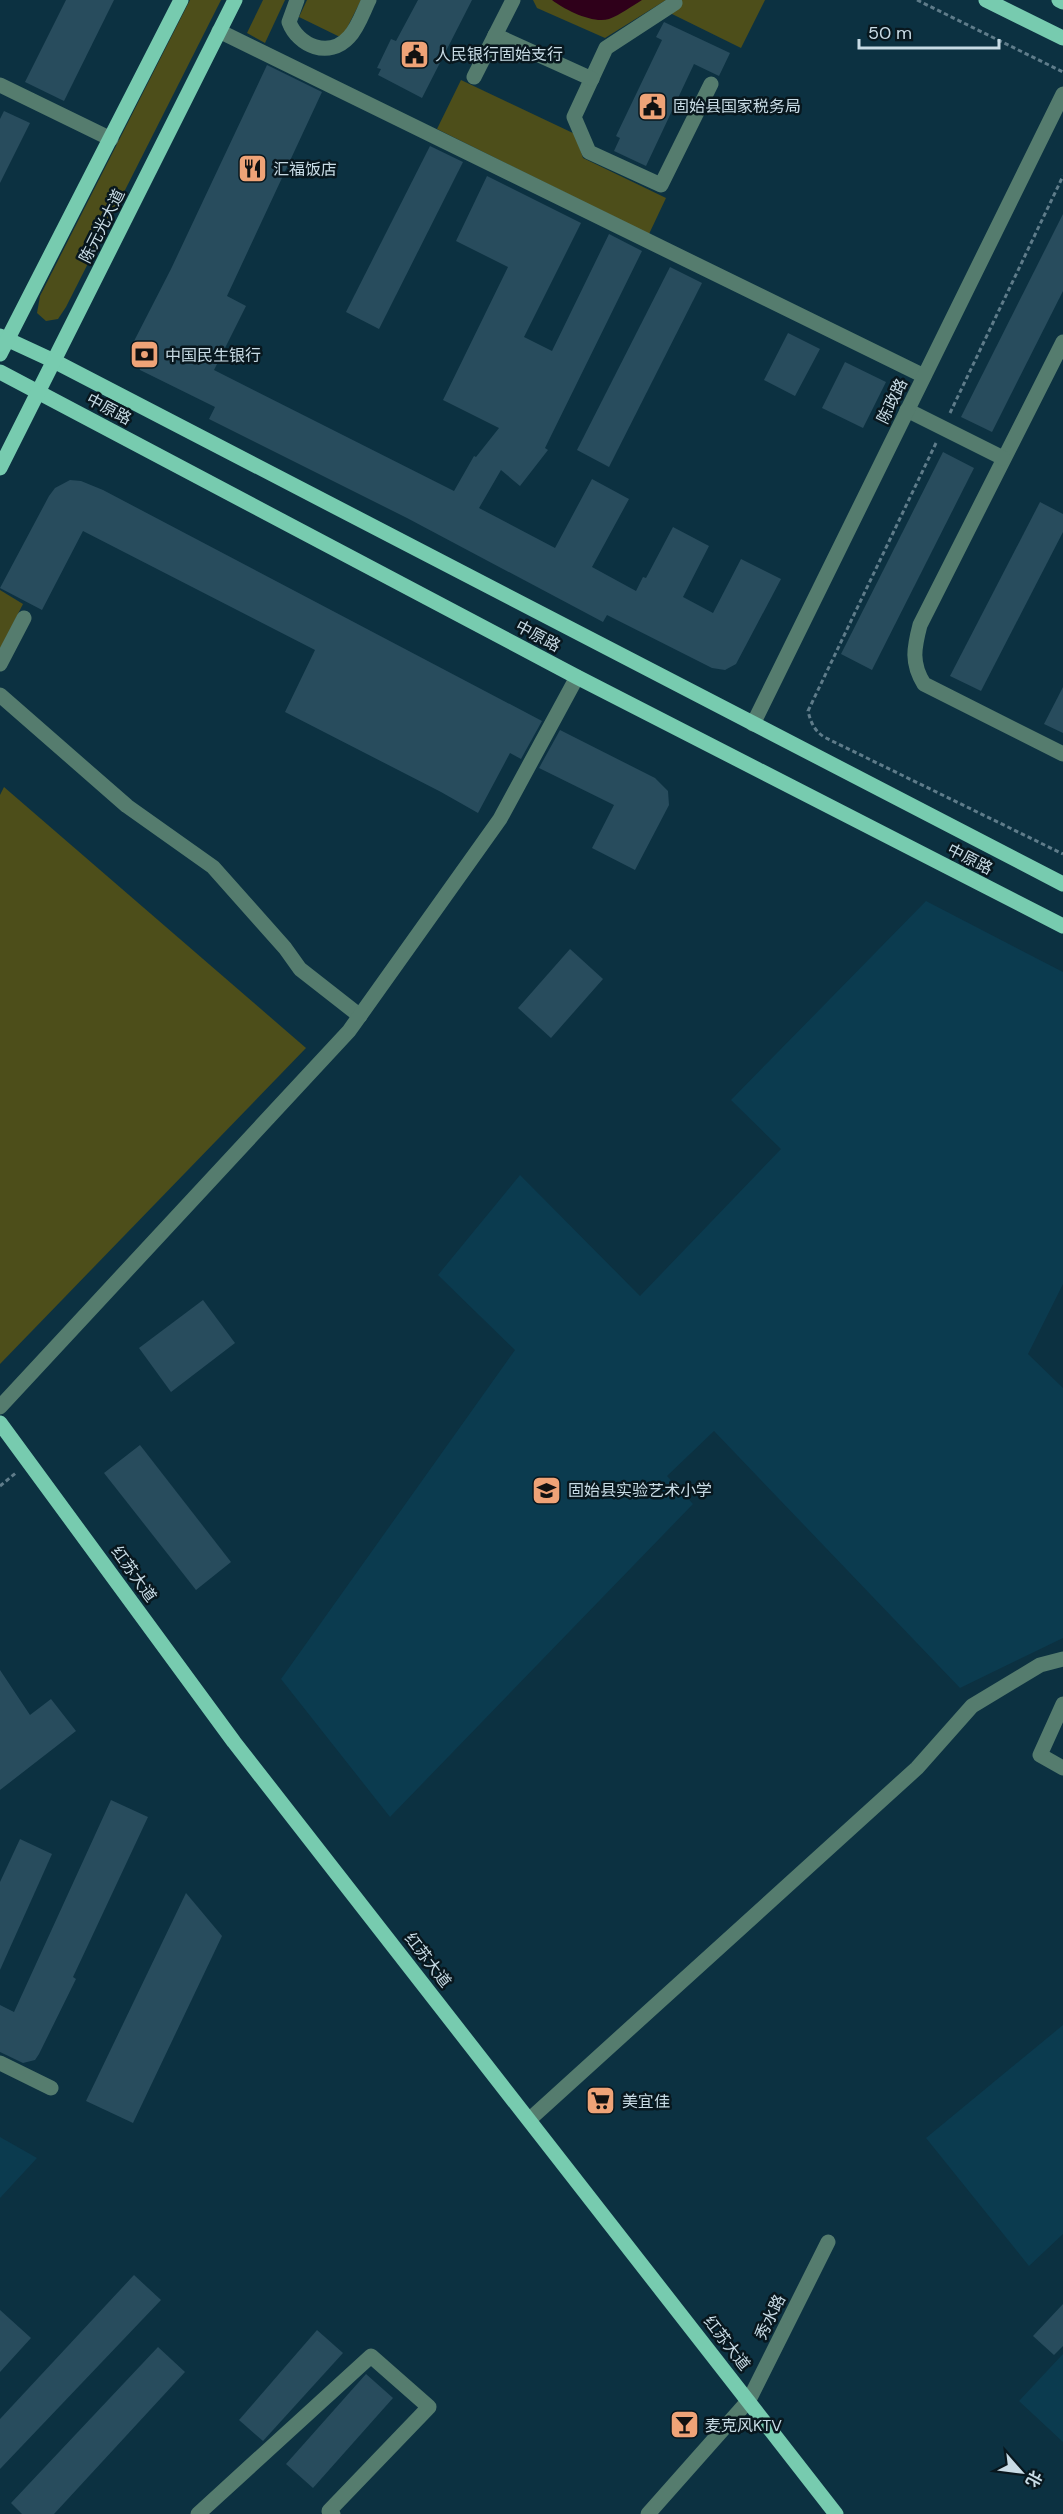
<svg xmlns="http://www.w3.org/2000/svg" width="1063" height="2514" viewBox="0 0 1063 2514" font-family="'DM Sans','Noto Sans SC',sans-serif">
<rect width="100%" height="100%" fill="#0c3141"/>
<g fill="#0b3b4f">
<polygon points="926,901 1063,972 1063,1284 1028,1354 1063,1388 1063,1638 960,1688 714,1431 667,1476 693,1504 390,1817 281,1679 515,1350 438,1275 520,1175 640,1296 781,1149 731,1100"/>
<polygon points="1063,2025 1063,2234 1029,2266 926,2138"/>
<polygon points="0,2137 37,2158 0,2198"/>
<polygon points="1063,2354 1063,2442 1019,2401"/>
</g>
<g fill="#4d4e1a">
<polygon points="190,0 221,0 66,307 58,319 46,321 37,313 40,296"/>
<polygon points="263,0 285,0 265,43 247,33"/>
<polygon points="307,0 361,0 342,38 299,17"/>
<polygon points="533,0 666,0 605,38 537,8"/>
<polygon points="677,0 765,0 741,48 670,13"/>
<polygon points="461,80 575,134 583,158 666,198 649,234 437,129"/>
<polygon points="0,590 23,604 0,649"/>
<polygon points="4,787 306,1048 0,1364 0,795"/>
</g>
<path fill="#2f001a" d="M552,0H642C632,6 620,15 609,19C593,24 565,10 552,0Z"/>
<g fill="#284c5d">
<polygon points="66,0 114,0 64,101 25,82"/>
<polygon points="418,0 472,0 422,98 378,75 381,69 377,68 391,39 396,41"/>
<polygon points="664,22 730,53 719,76 694,64 646,166 614,151 620,138 616,136 662,40 656,37"/>
<polygon points="267,65 322,92 227,296 246,306 214,370 454,491 474,456 476,457 499,428 443,400 508,267 456,241 487,176 581,223 524,337 552,351 609,234 642,251 545,448 548,450 520,486 501,470 479,508 555,548 592,479 629,499 592,567 636,591 643,577 646,578 673,527 709,546 683,597 713,613 741,559 781,579 736,664 725,670 712,668 607,615 603,622 407,518 209,419 215,407 140,370 132,345 171,269"/>
<polygon points="4,111 30,123 0,183 0,119"/>
<polygon points="430,146 463,162 379,329 346,312"/>
<polygon points="1063,214 1063,291 992,432 961,417"/>
<polygon points="670,267 702,283 609,467 577,450"/>
<polygon points="788,333 820,349 795,396 764,380"/>
<polygon points="845,362 886,382 863,428 822,408"/>
<polygon points="943,452 974,468 872,670 841,654"/>
<polygon points="70,480 81,481 103,490 542,721 521,759 510,753 478,813 441,792 285,712 315,650 83,531 42,610 0,588 49,496 55,488"/>
<polygon points="1040,502 1063,514 1063,532 981,691 950,676"/>
<polygon points="1063,687 1063,733 1044,724"/>
<polygon points="560,730 655,778 668,791 669,805 635,870 592,848 614,805 539,768"/>
<polygon points="570,949 603,979 551,1038 518,1008"/>
<polygon points="203,1300 235,1343 171,1392 139,1348"/>
<polygon points="140,1445 231,1562 196,1590 104,1473"/>
<polygon points="0,1670 30,1715 51,1699 76,1731 0,1790"/>
<polygon points="111,1800 148,1817 73,1977 76,1979 39,2054 35,2060 23,2063 0,2052 0,2005 14,2012"/>
<polygon points="20,1839 52,1854 0,1970 0,1882"/>
<polygon points="186,1893 222,1936 133,2123 86,2101"/>
<polygon points="134,2275 161,2300 0,2469 0,2419"/>
<polygon points="1063,2304 1063,2346 1054,2355 1033,2336"/>
<polygon points="0,2310 31,2338 0,2372"/>
<polygon points="317,2330 343,2353 263,2441 239,2420"/>
<polygon points="158,2347 185,2372 54,2514 22,2514 11,2503"/>
<polygon points="366,2374 393,2398 313,2488 286,2464"/>
</g>
<g fill="none" stroke-linecap="round" stroke-linejoin="round">
<g stroke="#5f7c8a" stroke-width="3" stroke-dasharray="4.5 3" stroke-linecap="butt">
<polyline points="917,0 1063,72"/>
<polyline points="950,413 1063,176"/>
<path d="M936,443L808,711C811,723 814,730 824,737L1063,854"/>
<polyline points="0,1486 17,1472"/>
</g>
<g stroke="#557c6e" stroke-width="15">
<path d="M297,0L289,22C298,46 329,59 349,37C358,28 363,12 369,0"/>
<polyline points="675,3 606,48 574,117 589,152 661,185 711,84"/>
<polyline points="219,31 924,376"/>
<polyline points="495,35 592,79"/>
<polyline points="474,77 513,0"/>
<polyline points="0,85 111,139"/>
<path d="M1063,342L920,625C914,648 911,663 924,684L1063,754"/>
<polyline points="907,410 1003,458"/>
<polyline points="0,664 24,618"/>
<polyline points="0,695 127,806 213,867 285,948 300,969 360,1016"/>
<polyline points="753,724 1063,94"/>
<polyline points="0,1407 349,1031 500,819 577,677"/>
<polyline points="1063,1704 1040,1755 1063,1768"/>
<polyline points="0,2063 51,2088"/>
<polyline points="530,2119 917,1768 972,1706 1040,1665 1063,1659"/>
<polyline points="198,2514 371,2356 429,2407 329,2511 333,2514"/>
<polyline points="648,2514 749,2400 828,2242"/>
</g>
<g stroke="#77cbaf" stroke-width="15">
<polyline points="986,0 1063,38"/>
<polyline points="1059,0 1063,2"/>
<polyline points="0,336 54,361 1063,884"/>
<polyline points="0,354 181,0"/>
<polyline points="0,372 577,677 1063,926"/>
<polyline points="0,468 235,0"/>
<polyline points="0,1423 234,1742 836,2514"/>
</g>
</g>
<defs>
<symbol id="civic-square" viewBox="-11 -11 22 22"><rect x="-9" y="-9" width="18" height="18" rx="4" fill="#efa377" stroke="#08171e"/><path d="M-.6-6.5H3V-4.5H.6V-3L4-1V1h2V6H-6V1h2V-1L-.6-3ZM-1.2 2.5V6h2.4V2.5Z" fill="#111"/></symbol>
<symbol id="restaurant-square" viewBox="-11 -11 22 22"><rect x="-9" y="-9" width="18" height="18" rx="4" fill="#efa377" stroke="#08171e"/><path d="M-5-6h1v4h1v-4h1v4h1v-4h1v5L-1.5 .5V6h-2V.5L-5-1ZM5-6V6H3V1.5H1.5Q1.5-4 5-6Z" fill="#111"/></symbol>
<symbol id="bank-square" viewBox="-11 -11 22 22"><rect x="-9" y="-9" width="18" height="18" rx="4" fill="#efa377" stroke="#08171e"/><path d="M-6-4H6V4H-6ZM0-2.3a2.3 2.3 0 1 0 0 4.6a2.3 2.3 0 1 0 0-4.6Z" fill="#111"/></symbol>
<symbol id="school-square" viewBox="-11 -11 22 22"><rect x="-9" y="-9" width="18" height="18" rx="4" fill="#efa377" stroke="#08171e"/><path d="M0-5L7-2L0 1L-7-2ZM-4 1L0 2.5L4 1V4Q0 6-4 4Z" fill="#111"/></symbol>
<symbol id="supermarket-square" viewBox="-11 -11 22 22"><rect x="-9" y="-9" width="18" height="18" rx="4" fill="#efa377" stroke="#08171e"/><path d="M-6-5.5h2.5l.6 2H6L4.5 2H-2.5L-4.4-4H-6ZM-1.5 3.2a1.3 1.3 0 1 0 .1 0ZM3 3.2a1.3 1.3 0 1 0 .1 0Z" fill="#111"/></symbol>
<symbol id="bar-square" viewBox="-11 -11 22 22"><rect x="-9" y="-9" width="18" height="18" rx="4" fill="#efa377" stroke="#08171e"/><path d="M-6-5H6L.8 .8V4.5H3.5V6h-7V4.5H-.8V.8Z" fill="#111"/></symbol>
</defs>
<g fill-rule="evenodd">
<use href="#civic-square" x="398" y="38" width="33" height="33"/>
<use href="#civic-square" x="636" y="90" width="33" height="33"/>
<use href="#restaurant-square" x="236" y="152" width="33" height="33"/>
<use href="#bank-square" x="128" y="338" width="33" height="33"/>
<use href="#school-square" x="530" y="1474" width="33" height="33"/>
<use href="#supermarket-square" x="584" y="2084" width="33" height="33"/>
<use href="#bar-square" x="668" y="2408" width="33" height="33"/>
</g>
<g text-anchor="middle" dominant-baseline="central" stroke-width="5" stroke-linejoin="round" paint-order="stroke">
<g font-size="16" fill="#c8dbe5" stroke="#08171e" text-anchor="start">
<text x="435" y="54">人民银行固始支行</text>
<text x="673" y="106">固始县国家税务局</text>
<text x="273" y="169">汇福饭店</text>
<text x="165" y="355">中国民生银行</text>
<text x="568" y="1490">固始县实验艺术小学</text>
<text x="622" y="2101">美宜佳</text>
<text x="705" y="2425">麦克风KTV</text>
</g>
<g font-size="16" fill="#c8dbe5" stroke="#08171e">
<text transform="translate(102 226) rotate(-63)">陈元光大道</text>
<text transform="translate(892 401) rotate(-64)">陈政路</text>
<text transform="translate(109 409) rotate(28)">中原路</text>
<text transform="translate(538 636) rotate(28)">中原路</text>
<text transform="translate(970 859) rotate(27)">中原路</text>
<text transform="translate(134 1574) rotate(54)">红苏大道</text>
<text transform="translate(428 1960) rotate(52)">红苏大道</text>
<text transform="translate(770 2317) rotate(-64)">秀水路</text>
<text transform="translate(727 2343) rotate(52)">红苏大道</text>
</g>
</g>
<g transform="translate(1021 2472) rotate(118)" stroke="#08171e" stroke-width="4.5" paint-order="stroke">
<path d="M0-4.5L10 22L0 15L-10 22Z" fill="#c8dbe5"/>
<text y="-9" font-size="16" font-weight="bold" text-anchor="middle" fill="#c8dbe5">北</text>
</g>
<path d="M859 39v9h140v-9" fill="none" stroke="#c8dbe5" stroke-width="3"/>
<text x="868" y="39" font-size="18" fill="#c8dbe5" stroke="#08171e" stroke-width="4.5" paint-order="stroke">50 m</text>
</svg>
